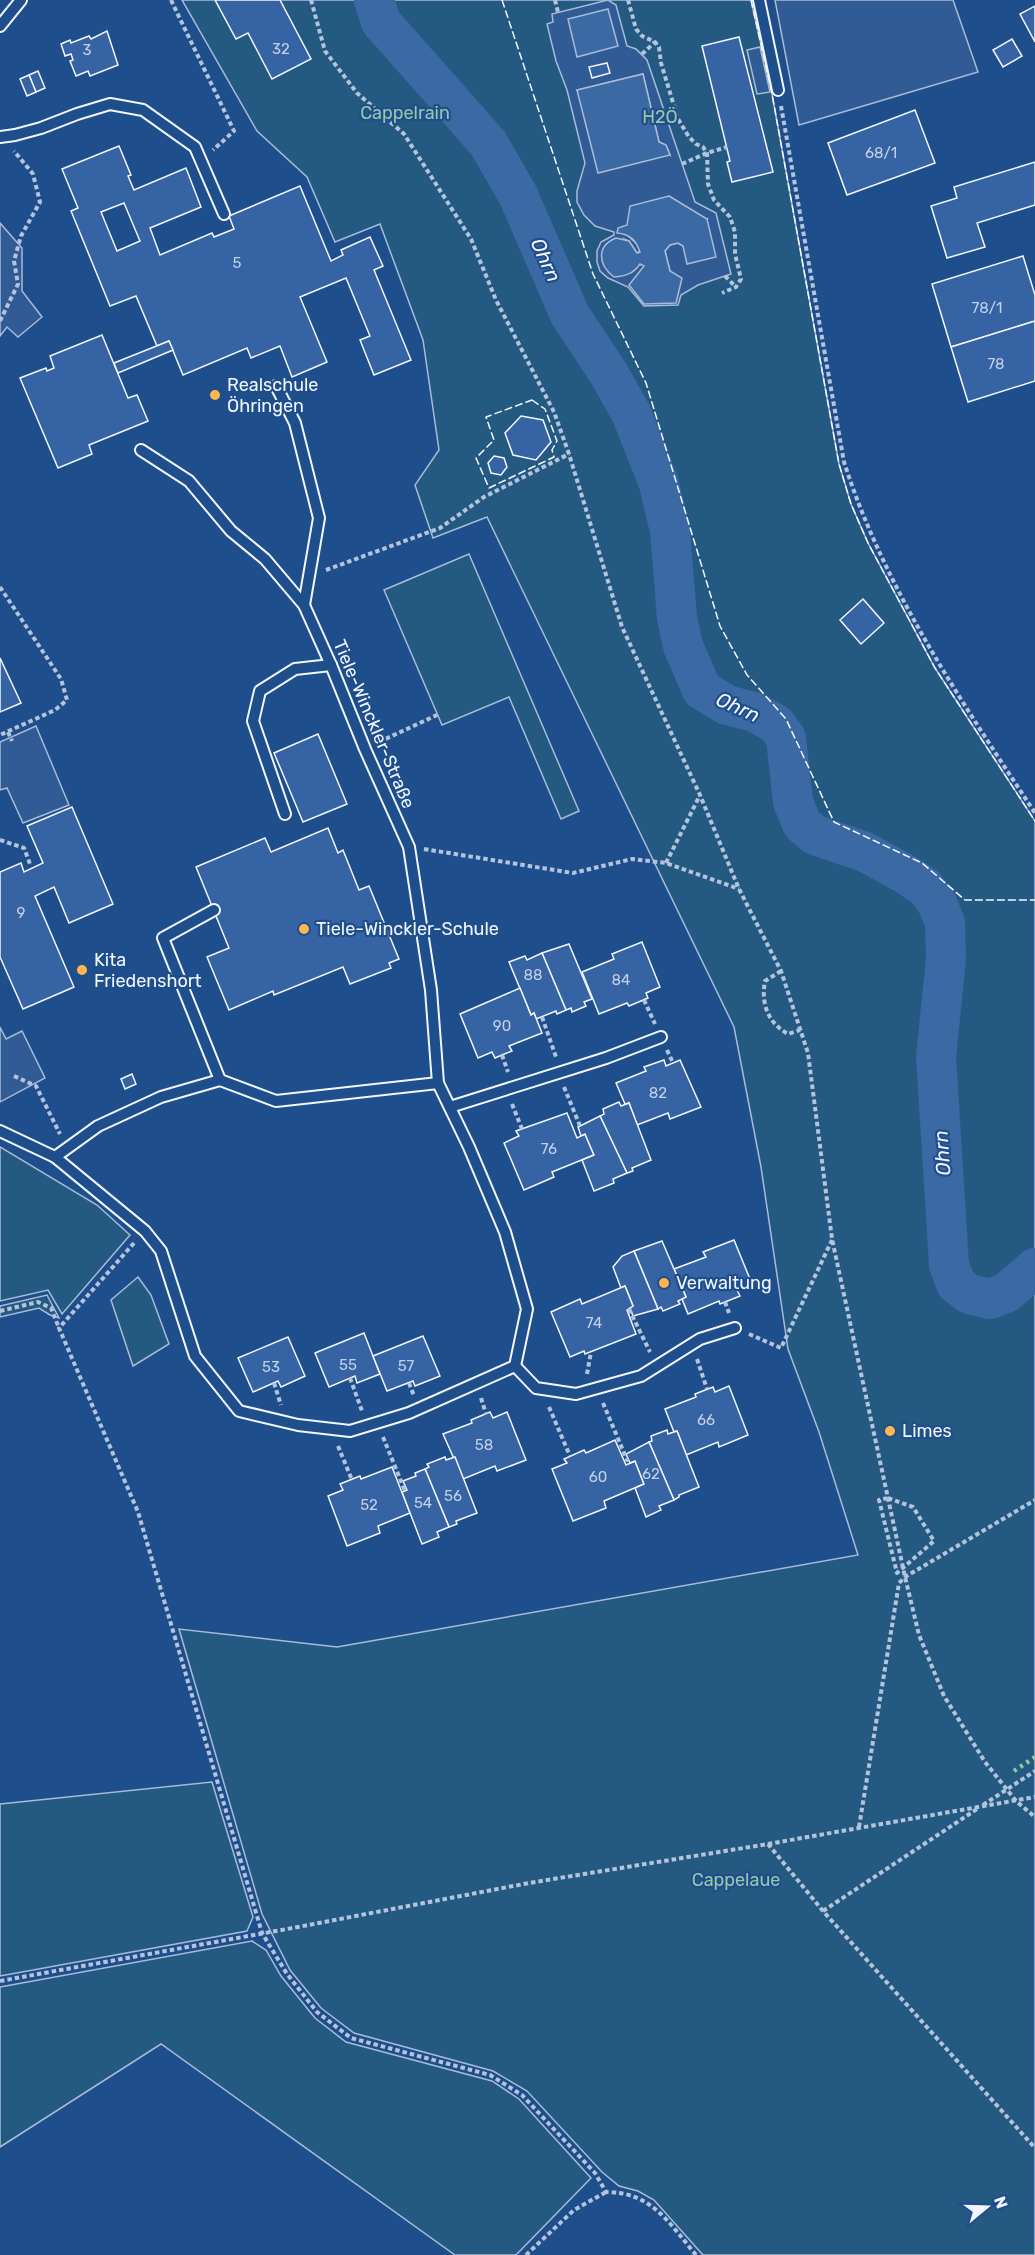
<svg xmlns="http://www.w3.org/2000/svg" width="1035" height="2255" viewBox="0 0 1035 2255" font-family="Rubik,sans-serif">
<rect width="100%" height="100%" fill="#1f4e8c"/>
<g fill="#245a82" stroke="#a8bbd7" stroke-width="1.5">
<polygon points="182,0 751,0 772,94 839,464 851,504 868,543 935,668 1035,821 1035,2255 703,2255 654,2200 638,2191 619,2186 602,2172 527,2091 493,2071 354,2033 321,2008 290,1970 262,1914 179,1629 337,1647 858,1555 819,1432 788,1349 761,1167 734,1027 487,517 433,538 415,485 439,450 423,340 380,224 335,242 307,177 257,131"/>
<polygon points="469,554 579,811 561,819 509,697 442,725 384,590"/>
<polygon points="0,1147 97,1205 130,1235 62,1314 48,1290 0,1301"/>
<polygon points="138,1277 151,1295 169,1344 133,1366 111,1300"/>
<polygon points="47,1295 59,1318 50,1315 39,1308 0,1317 0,1306"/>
<polygon points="212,1782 253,1917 247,1931 0,1976 0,1804"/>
<polygon points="252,1941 266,1950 281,1976 315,2018 346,2042 492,2081 519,2099 591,2178 516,2255 455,2255 161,2044 0,2147 0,1987"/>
</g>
<g fill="#305b95" stroke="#a8bbd7" stroke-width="1.5" fill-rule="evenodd">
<path d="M608,0L616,5L627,46L636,49L647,60L695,202L716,213L731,274L698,285L681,295L678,305L644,306L628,287L608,278L600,271L597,262V251L601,242L614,235V232L595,226L584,215L577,202V191L585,163L567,90L556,61L547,24L553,22L552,14ZM643,74L659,142L666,145L670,155L577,90ZM707,219L683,246L678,243L670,245L665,251L670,271L640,264L624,239L629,241L637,253L640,251L637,244L626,234Z"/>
<polygon points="775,0 953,0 978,72 799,125"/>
<polygon points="760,47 770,92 757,94 747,50"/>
<polygon points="0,223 22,248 22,291 42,317 18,337 7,327 0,336"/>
<polygon points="36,726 69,805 23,823 7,788 0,790 0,742"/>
<polygon points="0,1027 6,1039 22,1031 45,1078 0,1102"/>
</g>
<g fill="#3b69a3" stroke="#a8bbd7" stroke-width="1.5">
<polygon points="608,9 618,46 577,57 568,19"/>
<polygon points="643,74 659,142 666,145 670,155 598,173 577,90"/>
<path d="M669,196L707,219L716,257L687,264L683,246L678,243L670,245L665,251L670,271L682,278L676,303L644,304L629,285L644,266L640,264C633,274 626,276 614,277C598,265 596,246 616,238L629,241L637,253L640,252C636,240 630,234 617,233L618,228L627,225L630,206Z"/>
</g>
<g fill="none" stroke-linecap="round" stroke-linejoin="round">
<polyline stroke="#3b69a3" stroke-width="40" points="374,0 381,22 488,143 518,195 570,315 609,374 631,413 659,484 670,531 677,618 683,646 702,690 727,705 754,712 776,724 786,738 793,802 802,824 815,835 865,852 907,875 925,887 937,903 945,923 946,959 936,1057 949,1265 956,1284 969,1294 990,1299 1006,1293 1035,1268"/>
</g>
<g fill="#3563a3" stroke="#f2f6ff" stroke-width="1.5" fill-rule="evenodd">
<polygon points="215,0 280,0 311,59 272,79 248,33 236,39"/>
<polygon points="1035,6 1035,42 1020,14"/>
<polygon points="107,31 118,65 90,76 88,71 76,76 70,61 73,60 71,54 65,56 61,44 70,40 71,43 89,36 91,39"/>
<polygon points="739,37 773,172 732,182 727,162 730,161 702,46"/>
<polygon points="1012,39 1022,56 1003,67 993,50"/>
<polygon points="607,63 610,73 592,78 589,67"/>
<polygon points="38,71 45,88 36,92 29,75"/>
<polygon points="29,75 36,92 27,96 20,79"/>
<polygon points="915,110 935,163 847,195 828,143"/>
<path d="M119,146L131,175L128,176L134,190L186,168L201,207L150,228L160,255L212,233L214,237L234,229L229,216L300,186L331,261L343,255L341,250L370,237L383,266L374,270L411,360L374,375L360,340L370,336L346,278L300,297L327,362L292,377L280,346L251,358L247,348L183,375L169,341L157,346L136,296L110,306L71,211L78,208L62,169ZM124,203L140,241L117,251L101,212Z"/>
<polygon points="1035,162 1035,205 977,223 985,247 947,258 931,206 957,198 954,187"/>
<polygon points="1023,256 1035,295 1035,321 951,347 932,284"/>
<polygon points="1035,321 1035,381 968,402 951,347"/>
<polygon points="102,335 128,398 137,395 148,421 89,445 92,454 58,468 20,378 46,368 47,371 54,368 50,356"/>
<polygon points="169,341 173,350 118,373 114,363"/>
<polygon points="521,416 543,420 551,442 536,460 513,455 505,433"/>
<polygon points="494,456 504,458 507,467 501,475 491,473 488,463"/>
<polygon points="863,599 884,623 861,644 840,620"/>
<polygon points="0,658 21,703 0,712"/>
<polygon points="318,734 347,804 303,822 274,753"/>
<polygon points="72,807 113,904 69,923 54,887 35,896 74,987 23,1009 0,957 0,872 21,863 24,872 43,863 27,826"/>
<polygon points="328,828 338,853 343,850 359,890 369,886 399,959 389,963 391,968 350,984 343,967 274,995 273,991 229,1010 207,957 229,948 196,867 265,838 271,852"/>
<polygon points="642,942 660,987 646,993 648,998 629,1006 627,1003 599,1014 582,972 614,959 612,954"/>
<polygon points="569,944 592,999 584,1002 586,1006 572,1012 571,1008 566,1010 542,953"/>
<polygon points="542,953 566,1010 557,1014 556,1011 536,1019 534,1013 531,1015 509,962 525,956 527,960"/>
<polygon points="520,988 531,1015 534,1013 542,1033 509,1046 512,1051 502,1055 495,1058 492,1052 478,1058 460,1014"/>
<polygon points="664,1060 666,1066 680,1060 701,1107 670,1119 668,1113 637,1125 629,1103 625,1104 616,1083 646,1071 644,1067"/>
<polygon points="132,1074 136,1084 125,1089 121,1079"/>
<polygon points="619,1102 621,1106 629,1103 651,1160 632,1168 633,1171 627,1173 600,1116 604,1114 603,1109"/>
<polygon points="567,1113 577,1138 585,1134 594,1155 552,1172 554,1177 524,1190 504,1143 519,1136 516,1131"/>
<polygon points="600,1116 627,1173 613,1179 614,1183 594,1191 582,1160 594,1155 585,1134 581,1136 578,1127"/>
<polygon points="734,1240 752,1284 737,1290 740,1296 720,1304 719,1301 688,1314 682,1299 686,1297 674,1269 706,1257 703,1252"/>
<polygon points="662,1241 686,1297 678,1301 680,1304 663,1311 661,1307 658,1309 634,1251"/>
<polygon points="634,1251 658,1309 633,1316 630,1308 633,1306 625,1286 621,1288 613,1267 622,1256"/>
<polygon points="625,1286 633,1306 627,1310 636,1334 585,1354 584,1351 570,1357 551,1312 580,1299 582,1304"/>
<polygon points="364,1333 380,1374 357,1383 355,1376 329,1387 315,1353"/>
<polygon points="423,1336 440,1376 415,1386 413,1381 387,1391 373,1356"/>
<polygon points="288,1337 305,1376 281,1387 278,1381 253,1392 238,1358"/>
<polygon points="729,1386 748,1435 719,1447 718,1442 686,1455 677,1431 674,1432 665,1409 696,1397 695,1394 713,1387 715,1392"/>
<polygon points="490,1412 493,1418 507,1412 526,1460 497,1471 495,1466 463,1479 443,1434 472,1423 471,1420"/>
<polygon points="667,1430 668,1434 677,1431 699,1487 679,1495 679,1497 674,1500 649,1442 652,1441 651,1436"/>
<polygon points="615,1440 626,1465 635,1461 644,1484 604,1501 606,1508 573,1521 552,1469 567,1463 564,1459 584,1450 586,1453"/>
<polygon points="649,1442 674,1500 659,1506 661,1510 646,1517 635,1488 644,1484 635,1461 630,1463 626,1454"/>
<polygon points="445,1457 446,1460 455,1457 477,1513 456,1521 457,1524 449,1527 425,1469 429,1467 427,1464"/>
<polygon points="392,1467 410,1513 378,1526 380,1533 347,1546 328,1496 343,1490 340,1484 360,1476 361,1479"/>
<polygon points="425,1469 449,1527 437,1532 439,1537 422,1544 402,1492 407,1490 403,1481 416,1476 415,1473"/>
</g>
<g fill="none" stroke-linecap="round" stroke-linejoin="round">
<defs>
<g id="lane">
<polyline points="759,0 778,90"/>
<polyline points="0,26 21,0"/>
<polyline points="0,137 15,135 41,128 77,114 110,104 143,110 195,147 224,214"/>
<polyline points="276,386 295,423 319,518 304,605"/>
<polyline points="141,450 189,481 231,531 265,559 304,605 331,665 365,749 409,847 431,990 438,1083 469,1147 505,1232 527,1309 515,1366"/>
<polyline points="285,814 253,721 260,691 295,669 331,665"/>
<polyline points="214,910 163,938 220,1080"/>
<polyline points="450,1107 606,1058 661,1037"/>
<polyline points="0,1131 55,1157 145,1231 161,1251 195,1356 239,1411 298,1425 350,1431 409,1413 515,1366"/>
<polyline points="55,1157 98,1126 161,1097 220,1080 276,1101 438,1083"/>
<polyline points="515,1366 536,1388 576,1394 641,1376 700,1339 735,1328"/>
</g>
</defs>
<use href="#lane" stroke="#f2f6ff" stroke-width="14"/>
<g stroke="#b3c4dc" stroke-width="4" stroke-dasharray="4.5 3" stroke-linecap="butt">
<polyline points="171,0 234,131 213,150"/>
<polyline points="311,0 325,51 357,93 404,134 471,239 496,300 554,412 569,454 622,627 700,795 739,889 781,971 808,1053 832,1239 905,1577 919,1635 944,1696 985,1762 1016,1801 1035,1817"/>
<polyline points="555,0 558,12"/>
<polyline points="628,0 636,29 642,36 655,42 659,47 661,63 678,119 689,137 696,144 703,147 707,153 708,184 714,200 730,217 735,232 735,254 741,279 736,287 722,293"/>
<polyline points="642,54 655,42"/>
<path d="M781,106L844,462C885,590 962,702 1035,813"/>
<polyline points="682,164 707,153 727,147"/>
<polyline points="725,276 736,287"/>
<polyline points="0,321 18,284 14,261 21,236 40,202 33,174 14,151"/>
<polyline points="326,570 440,528 484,497 569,454"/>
<polyline points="0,587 61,679 67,700 55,710 0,735"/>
<polyline points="8,732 12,741"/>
<polyline points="379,742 437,715"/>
<polyline points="0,840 24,848 30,864"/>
<polyline points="424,849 573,873 632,859 666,863 739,889"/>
<polyline points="666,863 700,795"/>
<path d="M781,971L765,981C761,1003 767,1022 788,1034L800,1030"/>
<polyline points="644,1000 655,1024"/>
<polyline points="542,1017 556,1057"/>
<polyline points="667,1050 673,1063"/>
<polyline points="502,1055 508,1072"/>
<polyline points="14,1076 36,1086 60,1134"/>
<polyline points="564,1087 580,1126"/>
<polyline points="512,1104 522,1129"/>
<path d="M134,1243L59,1328L138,1512L262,1933L287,1974L317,2012L351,2038L490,2075L522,2095L595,2173L606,2192C652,2192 669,2223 696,2255"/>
<polyline points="725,1302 729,1313"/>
<polyline points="629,1309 650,1352"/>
<polyline points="0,1311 38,1302 51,1308 59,1328"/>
<polyline points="749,1334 781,1348 832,1240"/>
<polyline points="697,1359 707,1389"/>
<polyline points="587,1374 591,1352"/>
<polyline points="350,1378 362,1411"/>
<polyline points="274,1383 281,1405"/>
<polyline points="409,1383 414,1396"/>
<polyline points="481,1398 486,1414"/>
<polyline points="603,1403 627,1460 629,1460"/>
<polyline points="549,1407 570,1456"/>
<polyline points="383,1437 405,1491"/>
<polyline points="338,1446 352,1480"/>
<polygon points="888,1498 913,1507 934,1541 897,1573 879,1500"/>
<polyline points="983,1805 1035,1771"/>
<polyline points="859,1827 899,1583 905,1577 1035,1500"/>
<polyline points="768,1844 823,1911 1035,2148"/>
<polyline points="823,1911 977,1809"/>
<polyline points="0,1981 298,1927 529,1883 768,1844 1035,1797"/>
<polyline points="526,2255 574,2210 606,2192"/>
</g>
<use href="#lane" stroke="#1f4e8c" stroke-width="10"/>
<polyline stroke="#97c8a6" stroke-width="4.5" stroke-dasharray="3 4.5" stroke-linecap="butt" points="1014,1771 1035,1757"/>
<g stroke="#f2f6ff" stroke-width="1.5" stroke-dasharray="8 3" stroke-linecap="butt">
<polyline points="502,0 593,274 646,383 720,626 747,675 786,719 834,822 922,863 965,900 1035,900"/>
<polyline points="751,0 772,94 839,464 851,504 868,543 935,668 1035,821"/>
<polygon points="532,400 545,409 557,441 552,450 554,457 489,488 476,458 494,440 486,417"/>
</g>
</g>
<g fill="#ffb74d" stroke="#1f4e8c" stroke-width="2">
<circle cx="215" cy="395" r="6"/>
<circle cx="304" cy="929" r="6"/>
<circle cx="82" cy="970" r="6"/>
<circle cx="664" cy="1283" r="6"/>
<circle cx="890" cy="1431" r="6"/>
</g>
<g text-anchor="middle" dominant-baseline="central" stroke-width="4.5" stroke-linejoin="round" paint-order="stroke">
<g font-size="15" fill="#c3d1e8">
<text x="281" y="49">32</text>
<text x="87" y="50">3</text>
<text x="881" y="153">68/1</text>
<text x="237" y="263">5</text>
<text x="987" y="308">78/1</text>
<text x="996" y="364">78</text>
<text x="21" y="913">9</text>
<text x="533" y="975">88</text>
<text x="621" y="980">84</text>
<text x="502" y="1026">90</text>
<text x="658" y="1093">82</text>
<text x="549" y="1149">76</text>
<text x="594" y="1323">74</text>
<text x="348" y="1365">55</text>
<text x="406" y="1366">57</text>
<text x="271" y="1367">53</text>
<text x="706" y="1420">66</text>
<text x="484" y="1445">58</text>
<text x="651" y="1474">62</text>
<text x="598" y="1477">60</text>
<text x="453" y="1496">56</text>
<text x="423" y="1503">54</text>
<text x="369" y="1505">52</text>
</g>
<g font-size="18" fill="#97c8a6" stroke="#1f4e8c">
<text x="405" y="113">Cappelrain</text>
<text x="660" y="117">H2Ö</text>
<text x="736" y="1880">Cappelaue</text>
</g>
<g font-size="18" fill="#f2f6ff" stroke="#1f4e8c" text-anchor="start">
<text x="227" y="385">Realschule<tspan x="227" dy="21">Öhringen</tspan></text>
<text x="316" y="929">Tiele-Winckler-Schule</text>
<text x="94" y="960">Kita<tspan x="94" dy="21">Friedenshort</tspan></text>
<text x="676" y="1283">Verwaltung</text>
<text x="902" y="1431">Limes</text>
</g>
<g font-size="18" fill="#f2f6ff" stroke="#1f4e8c">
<text transform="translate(374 724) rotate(67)">Tiele-Winckler-Straße</text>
</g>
<g font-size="20" font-style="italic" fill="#f2f6ff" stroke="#1f4e8c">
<text transform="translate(546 260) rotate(66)">Ohrn</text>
<text transform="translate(738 707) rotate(24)">Ohrn</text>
<text transform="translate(942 1153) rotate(-94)">Ohrn</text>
</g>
</g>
<g transform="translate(987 2207) rotate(71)" stroke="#1f4e8c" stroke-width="4.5" paint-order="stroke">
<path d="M0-4.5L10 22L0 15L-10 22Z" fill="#f2f6ff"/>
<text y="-9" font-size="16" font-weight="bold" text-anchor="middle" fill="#f2f6ff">N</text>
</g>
</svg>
